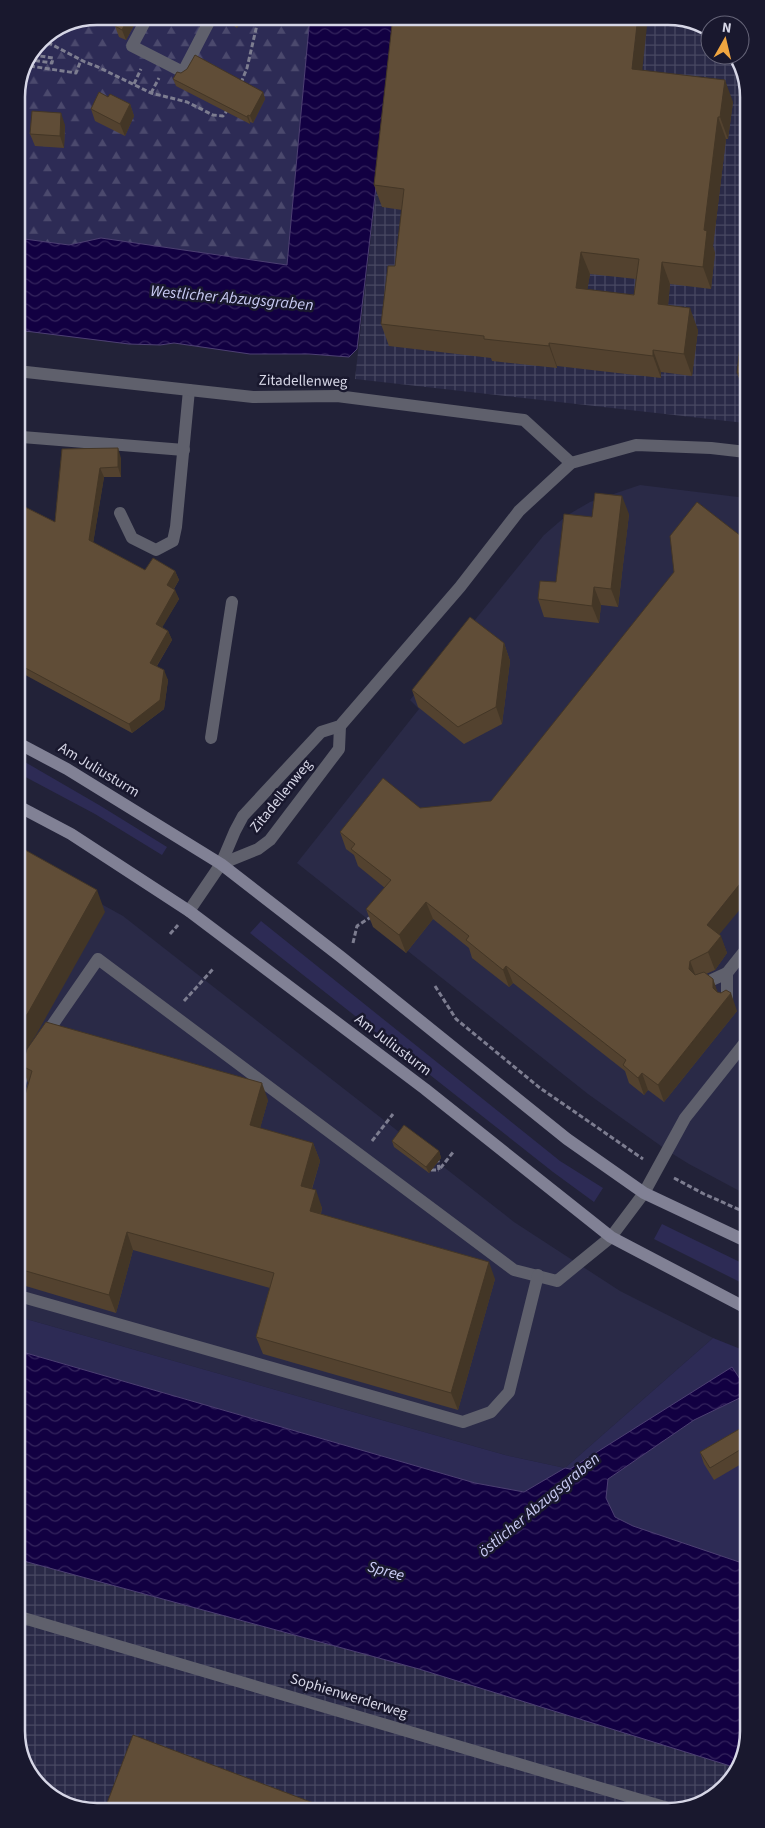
<svg xmlns="http://www.w3.org/2000/svg" width="765" height="1828" viewBox="0 0 765 1828" font-family="'Source Sans 3',sans-serif">
<defs>
<pattern id="industrial-grid" width="8" height="8" patternUnits="userSpaceOnUse" patternTransform="scale(1.25)"><rect width="8" height="8" fill="#2a2a47"/><path d="M0 4h8M4 0v8" fill="none" stroke="#484862"/></pattern>
<pattern id="forest-firs" width="22" height="20" patternUnits="userSpaceOnUse" patternTransform="scale(1.25)"><rect width="22" height="20" fill="#2d2b55"/><path d="M5 1l3.5 6h-7zM16 11l3.5 6h-7z" fill="#4b496d"/></pattern>
<pattern id="water-waves" width="16" height="10" patternUnits="userSpaceOnUse" patternTransform="scale(1.25)"><rect width="16" height="10" fill="#120042"/><path d="M0 5q4-4 8 0t8 0" fill="none" stroke="#34245d"/></pattern>
</defs>
<rect width="100%" height="100%" fill="#222238"/>
<g fill="#2a2a47">
<polygon points="640,485 746,498 747,1195 689,1164 668,1151 588,1094 297,863 419,709 410,700 544,535 566,516 590,502"/>
<polygon points="18,858 123,916 514,1222 620,1291 713,1338 565,1468 505,1455 19,1317"/>
</g>
<g fill="url(#industrial-grid)">
<polygon points="396,16 674,16 710,30 710,55 733,55 745,71 745,423 355,379"/>
<polygon points="20,1560 419,1669 737,1768 732,1780 694,1808 91,1812 47,1795 20,1757"/>
</g>
<g fill="#2d2b55">
<polygon points="18,758 99,805 167,847 162,855 95,814 18,773"/>
<polygon points="261,921 560,1161 603,1188 594,1202 553,1172 250,933"/>
<polygon points="662,1224 748,1266 748,1286 654,1239"/>
<polygon points="19,1317 505,1455 565,1468 713,1338 748,1352 748,1391 741,1380 570,1469 565,1468 524,1492 475,1483 19,1351"/>
<polygon points="748,1394 748,1565 633,1526 615,1517 606,1498 608,1479 694,1420"/>
</g>
<polygon fill="url(#forest-firs)" points="97,16 310,16 287,265 101,238 69,245 17,238 16,92 40,40"/>
<g fill="url(#water-waves)" stroke="#4d4073">
<polygon points="310,16 396,16 357,349 349,357 309,354 250,354 174,343 160,345 129,344 17,330 17,238 69,245 101,238 287,265"/>
<polygon points="19,1351 475,1483 524,1492 565,1468 570,1469 732,1367 748,1391 748,1394 694,1420 608,1479 606,1498 615,1517 633,1526 748,1565 749,1732 737,1768 419,1669 20,1560"/>
</g>
<g fill="none" stroke-linecap="round" stroke-linejoin="round">
<g stroke="#7d7d90" stroke-width="3" stroke-dasharray="5 2.5" stroke-linecap="butt">
<polyline points="41,39 85,62 98,67 151,93 187,102 213,115 223,116 228,109"/>
<polyline points="33,55 53,58 52,63 31,60 30,66 76,73 81,60"/>
<polyline points="241,83 247,68 259,16"/>
<polyline points="134,84 141,69"/>
<polyline points="151,93 159,78"/>
<polyline points="743,144 745,144"/>
<polyline points="170,934 178,925"/>
<polyline points="353,943 357,926 371,917 372,919"/>
<polyline points="435,986 456,1019 540,1088 643,1159"/>
<polyline points="184,1001 213,969"/>
<polyline points="372,1141 393,1114"/>
<polyline points="435,1159 438,1161 439,1170 454,1151"/>
<polyline points="431,1170 439,1170"/>
<polyline points="674,1178 704,1194 747,1213"/>
</g>
<g stroke="#5f606c" stroke-width="12">
<polyline points="17,438 22,437 184,450"/>
<polyline points="120,513 132,538 156,550 173,541 176,527 189,390"/>
<polyline points="211,738 232,602"/>
<polyline points="727,973 747,948"/>
<polyline points="703,984 727,973 727,1002"/>
<polyline points="44,1037 98,959 514,1270 557,1281 611,1237 644,1193 685,1118 747,1040"/>
<polyline points="19,1088 26,1063 31,1056"/>
<polyline points="19,1296 463,1422 491,1412 509,1392 538,1275"/>
<polyline points="20,1617 668,1808"/>
</g>
<g stroke="#5f606c" stroke-width="12">
<polyline points="148,16 132,46 183,72 212,16"/>
<polyline points="17,371 253,397 337,396 524,420 571,463"/>
<polyline points="221,864 258,849 270,840 339,749 340,726"/>
<polyline points="189,911 221,864 235,831 243,816 321,732 340,726 460,587 519,511 571,463 636,445 711,448 746,452"/>
</g>
<g stroke="#818195" stroke-width="12">
<polyline points="18,743 67,769 221,864 341,957 567,1139 644,1193 748,1242"/>
<polyline points="18,806 71,834 189,911 425,1089 611,1237 748,1309"/>
</g>
</g>
<g fill="#53422f" fill-rule="evenodd">
<polygon points="120,16 139,16 126,40 119,37 115,26"/>
<polygon points="220,16 243,16 237,28"/>
<path d="M642,71L733,102L728,139H726L713,246L715,253L711,289L670,284L668,306L698,330L692,376L661,372V378L557,366V368L492,361L491,358L389,346L381,324L395,266L402,210L382,207L374,185ZM590,274L636,279L634,295L587,290Z"/>
<polygon points="173,79 263,92 265,99 253,123 250,122 250,124 176,86"/>
<polygon points="130,104 134,116 125,136 95,121 91,109"/>
<polygon points="65,125 64,148 35,146 30,134"/>
<polygon points="745,319 745,395 737,373"/>
<polygon points="62,449 121,458 121,477 104,477 93,543 145,570 175,571 179,580 174,589 179,599 162,627 168,631 172,640 157,666 168,680 164,709 132,733 18,671 17,503 55,522"/>
<polygon points="629,514 618,607 601,605 599,623 544,617 538,599 556,582 592,517"/>
<polygon points="504,643 510,661 502,724 464,744 418,707 412,690"/>
<polygon points="420,808 720,935 727,953 715,970 706,974 713,979 717,992 737,1011 664,1102 648,1090 644,1095 629,1083 625,1071 513,983 509,987 472,958 469,948 433,919 406,953 373,927 366,909 385,888 358,866 354,855 346,849 340,832"/>
<polygon points="22,1066 268,1100 260,1128 313,1143 320,1161 312,1189 322,1208 321,1214 495,1279 458,1410 263,1354 256,1337 270,1288 133,1250 116,1313 19,1284 19,1116 28,1083"/>
<polygon points="392,1141 439,1151 441,1158 429,1173 394,1147"/>
<polygon points="748,1424 748,1460 714,1480 704,1464 700,1452"/>
</g>
<g fill="#433626">
<polygon points="129,16 139,16 126,40 122,30"/>
<polygon points="234,16 243,16 237,28 234,17"/>
<polygon points="638,16 648,16 640,92 632,69"/>
<polygon points="725,80 733,102 728,139 720,117"/>
<polygon points="263,92 265,99 253,123 250,116"/>
<polygon points="130,104 134,116 125,136 120,124"/>
<polygon points="61,113 65,125 64,148 60,136"/>
<polygon points="248,115 250,122 250,124 247,117"/>
<polygon points="718,117 726,139 713,246 715,253 711,289 703,267 704,230"/>
<polygon points="581,252 590,274 584,310 576,288"/>
<polygon points="662,262 670,284 666,326 658,304"/>
<polygon points="690,308 698,330 692,376 684,354"/>
<polygon points="549,343 557,366 557,368 549,346"/>
<polygon points="653,350 661,372 661,378 653,356"/>
<polygon points="118,448 121,458 121,477 118,467"/>
<polygon points="100,468 104,477 92,550 89,540"/>
<polygon points="622,496 629,514 618,607 611,589"/>
<polygon points="175,571 179,580 170,595 167,585"/>
<polygon points="594,587 601,605 599,623 592,606"/>
<polygon points="175,590 179,599 159,633 156,624"/>
<polygon points="168,631 172,640 153,672 150,663"/>
<polygon points="504,643 510,661 502,724 496,707"/>
<polygon points="164,670 168,680 164,709 132,733 129,724"/>
<polygon points="747,875 747,901 713,942 707,925"/>
<polygon points="97,890 105,912 36,1035 19,1060 19,1025"/>
<polygon points="426,902 433,919 406,953 399,935"/>
<polygon points="721,936 727,953 715,970 708,952"/>
<polygon points="690,961 697,979 689,969"/>
<polygon points="506,966 513,983 509,987 503,970"/>
<polygon points="713,979 719,996 713,988"/>
<polygon points="731,993 737,1011 664,1102 658,1085"/>
<polygon points="642,1073 648,1090 644,1095 638,1078"/>
<polygon points="262,1083 268,1100 256,1143 250,1125"/>
<polygon points="313,1143 320,1161 307,1204 301,1186"/>
<polygon points="439,1151 441,1158 429,1173 426,1167"/>
<polygon points="316,1190 322,1208 316,1229 310,1211"/>
<polygon points="127,1232 133,1250 116,1313 109,1295"/>
<polygon points="489,1262 495,1279 458,1410 451,1393"/>
</g>
<g fill="#604d37" stroke="#433626" fill-rule="evenodd">
<polygon points="120,16 129,16 122,30 115,26"/>
<path d="M393,16H638L632,69L725,80L720,117H718L704,230L707,231L703,267L662,262L658,304L690,308L684,354L653,350V356L549,343V346L484,339V336L381,324L388,266H395L404,189L374,185ZM581,252L639,259L634,295L576,288Z"/>
<polygon points="195,55 263,92 250,116 248,115 247,117 173,79 177,72 181,73 187,69"/>
<polygon points="99,92 108,97 110,94 130,104 120,124 91,109"/>
<polygon points="32,111 61,113 60,136 30,134"/>
<polygon points="743,319 745,319 745,374 737,373"/>
<polygon points="118,448 118,467 100,468 89,540 145,570 153,558 175,571 167,585 175,590 156,624 168,631 150,663 164,670 160,700 129,724 18,664 17,503 55,522 62,449"/>
<polygon points="595,493 622,496 611,589 594,587 592,606 538,599 540,581 556,582 564,514 592,517"/>
<polygon points="697,502 746,540 747,875 707,925 721,936 708,952 690,961 689,969 695,975 704,972 713,979 713,988 717,992 721,993 726,990 731,993 658,1085 642,1073 638,1078 623,1065 626,1060 506,966 503,970 466,940 469,936 426,902 399,935 366,909 391,880 351,849 355,844 340,832 383,778 420,808 491,801 674,572 670,536"/>
<polygon points="470,617 504,643 496,707 458,727 412,690"/>
<polygon points="18,846 97,890 28,1013 19,1025"/>
<polygon points="46,1022 262,1083 250,1125 313,1143 301,1186 316,1190 310,1211 489,1262 451,1393 256,1337 274,1273 127,1232 109,1295 19,1269 19,1116 32,1071 22,1066 27,1049"/>
<polygon points="404,1125 439,1151 426,1167 392,1141"/>
<polygon points="748,1424 748,1445 710,1468 700,1452"/>
<polygon points="133,1735 332,1810 104,1811"/>
</g>
<g text-anchor="middle" dominant-baseline="central" stroke-width="5" stroke-linejoin="round" paint-order="stroke">
<g font-size="15" fill="#d6d6e6" stroke="#19182e">
<text transform="translate(303 381) rotate(1)">Zitadellenweg</text>
<text transform="translate(99 770) rotate(31)">Am Juliusturm</text>
<text transform="translate(281 796) rotate(-51)">Zitadellenweg</text>
<text transform="translate(393 1045) rotate(37)">Am Juliusturm</text>
<text transform="translate(349 1696) rotate(17)">Sophienwerderweg</text>
</g>
<g font-size="16" font-style="italic" fill="#caccf5" stroke="#19182e">
<text transform="translate(232 298) rotate(5)">Westlicher Abzugsgraben</text>
<text transform="translate(539 1505) rotate(-40)">östlicher Abzugsgraben</text>
<text transform="translate(386 1571) rotate(15)">Spree</text>
</g>
</g>
<path d="M0 0H765V1828H0ZM97 25H668A72 72 0 0 1 740 97V1731A72 72 0 0 1 668 1803H97A72 72 0 0 1 25 1731V97A72 72 0 0 1 97 25Z" fill="#19182e" fill-rule="evenodd"/>
<path fill="none" stroke="#d6d6e6" stroke-width="2.5" d="M97 25H668A72 72 0 0 1 740 97V1731A72 72 0 0 1 668 1803H97A72 72 0 0 1 25 1731V97A72 72 0 0 1 97 25Z"/>
<g transform="translate(725 40) rotate(8)"><circle r="24" fill="#19182e" stroke="#656478"/>
<path d="M0-4L9 19L0 12L-9 19Z" fill="#f1a640"/>
<text y="-8" font-size="14" font-weight="bold" text-anchor="middle" fill="#d6d6e6">N</text>
</g>
</svg>
